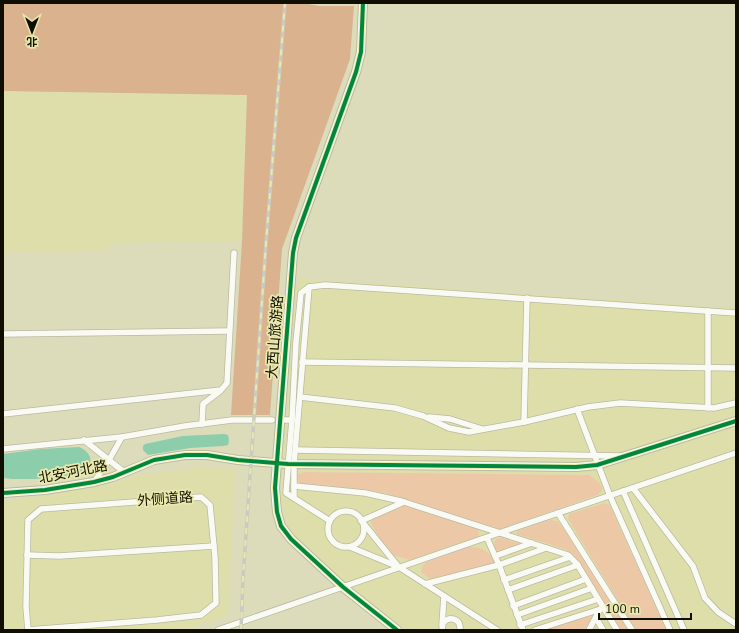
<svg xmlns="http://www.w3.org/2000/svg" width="739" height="633" viewBox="0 0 739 633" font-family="'Nunito Sans','Noto Sans SC',sans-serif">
<rect width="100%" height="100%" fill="#dcdcba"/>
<g fill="#dedeaa">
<polygon points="3,91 247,95 242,241 115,243 104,250 3,253"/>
<polygon points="297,278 736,308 736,630 403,630 355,593 294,535 285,518 281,494"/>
<polygon points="205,467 235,470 228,616 182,630 3,630 3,502 113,484 134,476"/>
</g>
<g fill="#edc8a6">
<path d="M304,472L589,475C595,479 602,482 602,491L597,495L498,530L386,493L301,484L299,482L296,476L298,474Z"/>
<polygon points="605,503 610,506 666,630 636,630 568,519 569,514"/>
<polygon points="403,505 474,527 478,529 479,534 478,537 409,560 390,554 371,524 371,520"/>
<polygon points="550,520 557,521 562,526 628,630 619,630 571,553 565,549 516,534 517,531"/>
<path d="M501,538L522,544L498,553C495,548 492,545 496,539Z"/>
<path d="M467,547C481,546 490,551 495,564L430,579L421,572L423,565L427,562Z"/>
<polygon points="595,613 586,630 543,630"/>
</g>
<polygon fill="#dab28e" points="3,3 303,3 319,6 354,6 350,59 282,249 270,415 231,415 242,241 247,95 3,91"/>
<g fill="#8ccdac">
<polygon points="224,434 228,435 229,440 228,445 223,446 190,448 148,455 143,450 143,446 145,444 183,436"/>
<path d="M79,447C84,449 88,452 90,457C96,480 35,479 22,479C16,479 9,479 3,478V454L41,449Z"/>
</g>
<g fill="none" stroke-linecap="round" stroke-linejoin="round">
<defs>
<g id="street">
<polyline points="3,334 229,331"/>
<polyline points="302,362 736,368"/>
<polyline points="300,397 395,408 423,416 449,428 469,432 524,422 588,407 620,403 714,408 736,403"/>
<polyline points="708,408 708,311"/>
<polyline points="577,409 610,496 670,630"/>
<polyline points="3,414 221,390 227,383 234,253"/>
<polyline points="429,417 450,419 482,429"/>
<polyline points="283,420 292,420"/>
<polyline points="524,422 527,298"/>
<polyline points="202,424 203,404 220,391"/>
<polyline points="84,440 124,472"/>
<polyline points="3,449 122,437 185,426 232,420 272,420"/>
<polyline points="296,450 621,456"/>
<polyline points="94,482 109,460 122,437"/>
<polyline points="294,486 365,493 401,501 562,553 568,555 577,564 617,630"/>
<polyline points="633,488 693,566 705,598 718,612 736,624"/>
<polyline points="623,491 684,630"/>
<polygon points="201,497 210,505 215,557 216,603 201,615 157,620 28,630 26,607 28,520 41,509"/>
<polyline points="294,498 294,464 309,287"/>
<circle cx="346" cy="529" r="18"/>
<polyline points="558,513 632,630"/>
<polyline points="330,521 286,493 292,420 296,342 301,293 309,287 325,285 736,313"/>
<polyline points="361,521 404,502"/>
<polyline points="364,524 397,565"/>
<polyline points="487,538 499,565 523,630"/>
<polyline points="350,547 399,567 497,630"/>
<polyline points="27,555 59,556 214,546"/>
<polyline points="495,556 532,543"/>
<polyline points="504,580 570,557"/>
<polyline points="425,584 499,565 546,548"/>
<polyline points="508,590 578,565"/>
<polyline points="513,606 586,579"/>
<polyline points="517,615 592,588"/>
<polyline points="596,618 603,630"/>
<polyline points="442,625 444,596"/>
<polyline points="520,625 598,599"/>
<polyline points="218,630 499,533 736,453"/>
<path d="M442,630L443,623C450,615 461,619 460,630"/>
<polyline points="535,630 604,608"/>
<polyline points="589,630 600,609"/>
</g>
<g id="secondary">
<polyline points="363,3 361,52 356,72 296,238 293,253 275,488 277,512 281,526 291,539 343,587 397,630"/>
<polyline points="3,493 45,490 94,482 113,477 154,460 185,455 207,455 238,460 288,464 576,467 597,465 736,421"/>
</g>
</defs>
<use href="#street" stroke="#babaa1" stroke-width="7"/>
<use href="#secondary" stroke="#babaa1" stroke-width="10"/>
<use href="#street" stroke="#fafaf5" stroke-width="5.5"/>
<use href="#secondary" stroke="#fafaf5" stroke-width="8"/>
<defs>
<polyline id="rail" points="241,630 243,578 266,243 285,3"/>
</defs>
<use href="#rail" stroke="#cbcac1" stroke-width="3.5"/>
<use href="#rail" stroke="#e9e9ad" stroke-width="2" stroke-dasharray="6" stroke-linecap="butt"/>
<defs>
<g id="cycleway">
<polyline points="363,3 361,52 356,72 296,238 293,253 275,488 277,512 281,526 291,539 343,587 397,630"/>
<polyline points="3,493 45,490 94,482 113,477 154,460 185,455 207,455 238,460 288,464 576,467 597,465 736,421"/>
</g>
</defs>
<use href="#cycleway" stroke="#e9e9ad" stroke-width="6"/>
<use href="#cycleway" stroke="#00873e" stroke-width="4"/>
</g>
<g text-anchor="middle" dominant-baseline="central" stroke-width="3.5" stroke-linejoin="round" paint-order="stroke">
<g font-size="14" fill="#0f0e00" stroke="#e9e9ad">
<text transform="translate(275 337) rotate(-86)">大西山旅游路</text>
<text transform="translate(73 472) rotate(-11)">北安河北路</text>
<text transform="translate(165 499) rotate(-4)">外侧道路</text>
</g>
</g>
<rect width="739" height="633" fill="none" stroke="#0f0e00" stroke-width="8"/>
<g transform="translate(32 32) rotate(180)" stroke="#e9e9ad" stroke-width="3" paint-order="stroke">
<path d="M0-3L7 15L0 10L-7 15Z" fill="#0f0e00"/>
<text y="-6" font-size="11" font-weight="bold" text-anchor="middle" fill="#0f0e00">北</text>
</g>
<path d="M599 613v6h92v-6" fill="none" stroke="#0f0e00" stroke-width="2"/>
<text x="605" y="613" font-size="12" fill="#0f0e00" stroke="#e9e9ad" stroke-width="3" paint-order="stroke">100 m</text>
</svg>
